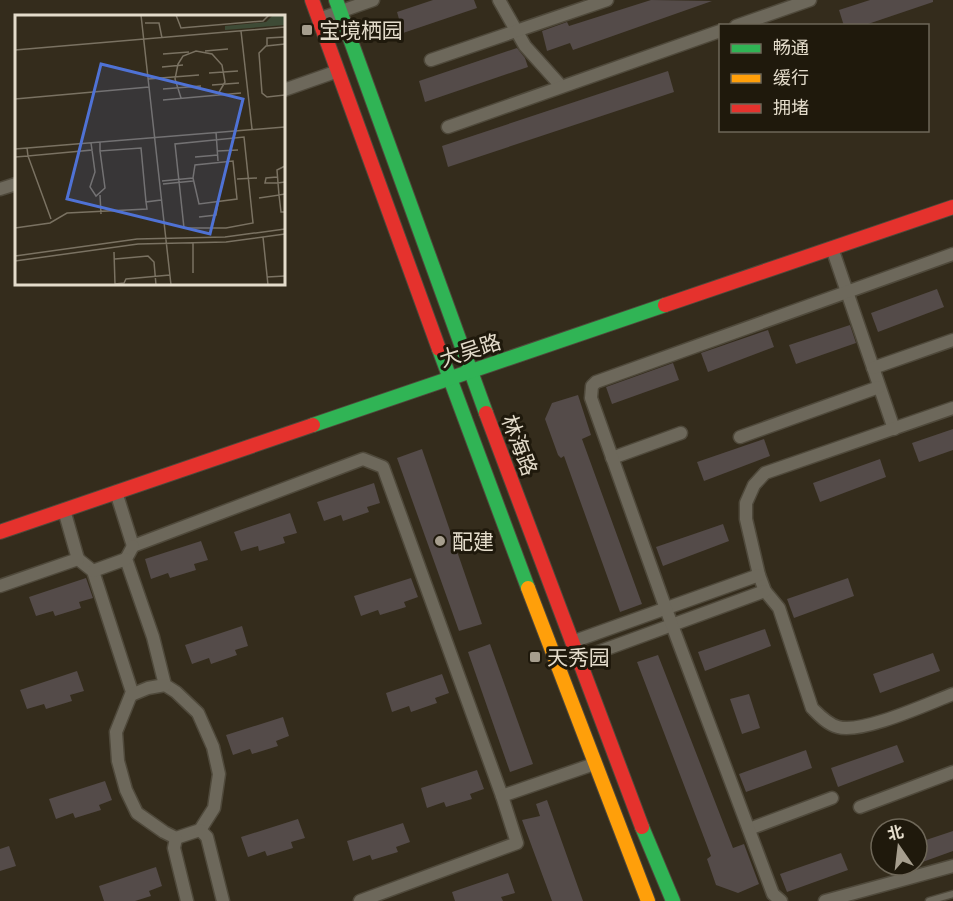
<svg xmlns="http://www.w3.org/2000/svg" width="953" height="901" viewBox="0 0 953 901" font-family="'Asap Condensed','Noto Sans SC',sans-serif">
<rect width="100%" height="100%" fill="#342c1c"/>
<g fill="#544b49">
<polygon points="433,0 474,0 477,8 403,33 397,12"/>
<polygon points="651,0 712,1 573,50 570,43 547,51 542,31 567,22 569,26"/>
<polygon points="870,0 933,0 933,2 862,26 844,26 839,10"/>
<polygon points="517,48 525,58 528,67 425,102 419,81"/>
<polygon points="668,71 674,92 448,167 442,146"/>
<polygon points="937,289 944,307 878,332 871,313"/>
<polygon points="850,325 856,343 796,364 789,345"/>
<polygon points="768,330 774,347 708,372 701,353"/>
<polygon points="673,363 679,380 612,404 606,387"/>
<polygon points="578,395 591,435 582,439 642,604 620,612 564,456 561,458 558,455 545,419 552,403"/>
<polygon points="953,429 953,450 919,462 912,443"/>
<polygon points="764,439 770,456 704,481 697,462"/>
<polygon points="422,449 482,624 459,631 397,458"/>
<polygon points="880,459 886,477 820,502 813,483"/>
<polygon points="374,483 380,503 367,507 369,512 343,521 341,515 324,521 317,502"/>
<polygon points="290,513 297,533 283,537 285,543 259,551 258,546 241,551 234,532"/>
<polygon points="723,524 729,541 663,566 656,547"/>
<polygon points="201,541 208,560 194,564 196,570 170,578 168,573 151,579 145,559"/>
<polygon points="86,578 93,598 79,602 81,608 55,616 53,611 36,616 29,597"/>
<polygon points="411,578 418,597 404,602 406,607 380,615 378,610 361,616 354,596"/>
<polygon points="848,578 854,596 794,618 787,599"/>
<polygon points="242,626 248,646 235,650 237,655 211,664 209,658 192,664 185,645"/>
<polygon points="765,629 771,646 705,671 698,652"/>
<polygon points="490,644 533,764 510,772 468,652"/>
<polygon points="933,653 940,671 880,693 873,674"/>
<polygon points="658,655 733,848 744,844 759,884 738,893 716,885 707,859 711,856 637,662"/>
<polygon points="77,671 84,691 70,695 72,701 46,709 44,704 27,709 20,690"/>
<polygon points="442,674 449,693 435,698 437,703 411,712 409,706 392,712 386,693"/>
<polygon points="749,694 760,728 742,734 730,699"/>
<polygon points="283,717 289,736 276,741 278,746 252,754 250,749 233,755 226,735"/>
<polygon points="897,745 904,762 838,787 831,768"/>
<polygon points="806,750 812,768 746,792 739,774"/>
<polygon points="477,770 484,789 470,794 472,799 446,807 444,802 427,808 421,788"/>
<polygon points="105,781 112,800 99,805 101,810 75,818 73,813 56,819 49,799"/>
<polygon points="547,800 583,901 552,901 522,820 540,816 536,804"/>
<polygon points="298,819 305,838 291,842 293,848 267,856 265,851 248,857 241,837"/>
<polygon points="403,823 410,842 396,847 398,852 372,860 370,855 353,861 347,841"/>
<polygon points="953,831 953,851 917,864 917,843"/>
<polygon points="9,846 16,866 0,871 0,849"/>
<polygon points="841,853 848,870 787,892 780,874"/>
<polygon points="156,867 162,886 149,891 151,896 135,901 104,901 99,886"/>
<polygon points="508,873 515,893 501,897 503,901 455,901 452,892"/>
</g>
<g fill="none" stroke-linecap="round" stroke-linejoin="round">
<defs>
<polyline id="lane" points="929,901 953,894"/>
<g id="street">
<polyline points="499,0 525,46 561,86"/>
<polyline points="319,19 373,0"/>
<polyline points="736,26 810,0"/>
<polyline points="431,60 607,0"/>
<polyline points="284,90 338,71"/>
<polyline points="448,127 720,31"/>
<polyline points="0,189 16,184"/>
<polyline points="832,248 894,429"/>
<polyline points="873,368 953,340"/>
<path d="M953,408L765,473L754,485L746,503V519L759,575L765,591L779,608L812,708C819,715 827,724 838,727C862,734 927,704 953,694"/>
<polyline points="740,437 879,387"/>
<polyline points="612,458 681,433"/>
<polyline points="116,492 133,546 363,459 383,467 502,796"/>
<polyline points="78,559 93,571 132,692 116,732 118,761 126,790 137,813 164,832 176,838 200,830 214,808 219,774 213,747 198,713 176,692 165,685 153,637 126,559 133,546"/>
<polyline points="93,571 126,559"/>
<polyline points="0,586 78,559 64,510"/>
<polyline points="572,642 759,575"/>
<polyline points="579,659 765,591"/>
<polyline points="131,695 148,688 165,685"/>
<polyline points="860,807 953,772"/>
<polyline points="749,829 832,798"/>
<polyline points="200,830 207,837 223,901"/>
<polyline points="176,838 174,848 187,901"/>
<polyline points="360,901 517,843 502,796 594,764"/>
<polyline points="781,901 773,894 666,609 591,398 592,386 596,382 953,254"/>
<polyline points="825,901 953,866"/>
</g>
<g id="fast">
<polyline points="336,0 486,413"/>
<polyline points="439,349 528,588"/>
<polyline points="313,425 665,305"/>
<polyline points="642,827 673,901"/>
</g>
<polyline id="slow" points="528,588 648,901"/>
<g id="jam">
<polyline points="312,0 439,349"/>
<polyline points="665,305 953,207"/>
<polyline points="486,413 642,827"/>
<polyline points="0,532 313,425"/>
</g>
</defs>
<use href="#lane" stroke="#4f493b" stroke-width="9"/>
<use href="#street" stroke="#4f493b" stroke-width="15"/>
<use href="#fast" stroke="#4f493b" stroke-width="16"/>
<use href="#slow" stroke="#4f493b" stroke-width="16"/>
<use href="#jam" stroke="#4f493b" stroke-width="16"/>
<use href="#lane" stroke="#6d685b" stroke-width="6"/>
<use href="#street" stroke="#6d685b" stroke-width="12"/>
<use href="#fast" stroke="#30b455" stroke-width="14"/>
<use href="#slow" stroke="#ff9f0a" stroke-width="14"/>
<use href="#jam" stroke="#e5322d" stroke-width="14"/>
</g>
<g fill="#a69e8e" stroke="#1f190c" stroke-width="2">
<rect x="301" y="24" width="12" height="12" rx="3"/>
<circle cx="440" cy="541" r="6"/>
<rect x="529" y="651" width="12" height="12" rx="3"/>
</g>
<g text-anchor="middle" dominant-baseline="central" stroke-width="6" stroke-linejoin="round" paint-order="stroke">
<g font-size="21" fill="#e4dccb" stroke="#1f190c" text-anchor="start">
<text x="319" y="30">宝境栖园</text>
<text x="452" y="541">配建</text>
<text x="547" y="657">天秀园</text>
</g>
<g font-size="21" fill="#e4dccb" stroke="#1f190c">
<text transform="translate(470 350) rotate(-18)">大吴路</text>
<text transform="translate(520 445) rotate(69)">林海路</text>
</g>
</g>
<g transform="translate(15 15)">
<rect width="270" height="270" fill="#342c1c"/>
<path d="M258,0H270V10L210,15V11L251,7Z" fill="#3e4b36"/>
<path fill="none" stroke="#7a7262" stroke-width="1.5" d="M126,0L156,270M161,0L166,13L248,6L254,0M190,0H216M130,8H144L147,23M226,16L237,114M270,29L251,31L244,38L247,78L252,82L270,80M252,30V23L270,22M0,35L270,12M190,36L213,34M148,39L174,37M147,52L168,50M194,58L223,56M133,64L184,60M197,70L224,68M148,74L186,71M166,83L160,64L163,49L168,41L181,36L197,39L207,50L210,67L203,79M0,84L134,72M148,85L226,78M201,117L203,146M229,122L238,208L211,213H169L160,129ZM85,127V136L126,133L131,187M12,133L13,141L77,135L76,128M0,134L270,112M77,135L80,157L75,172L81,181L90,173L85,136M203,136L223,135M0,142L13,141L36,204M180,142L203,140M218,146L222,184L184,189L178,163L180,150ZM270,151L262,155L263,168L270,167M262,162L251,163L250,168H263L264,180L270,179M222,164L242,163M147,166L178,163M148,169L178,166M85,180L86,199M244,183L264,180L266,197H270M184,202L201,200L203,188M0,213L35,208L52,198L132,194L131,187L146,185M248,222L253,270M178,228V258M99,237L100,269M0,241L122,224L210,222L270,214M100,244L133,241L139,247L141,270M0,246L123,229L211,227L270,219M252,262L270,261M100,269L109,268L111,264L155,260"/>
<path fill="#4f72d5" fill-opacity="0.15" stroke="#4f72d5" stroke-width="3" d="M86,49L228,84L195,219L52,184Z"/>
<rect width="270" height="270" fill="none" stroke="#e4dccb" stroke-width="3"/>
</g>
<rect x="719" y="24" width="210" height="108" fill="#1f190c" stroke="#6e6758" stroke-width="1.5"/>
<rect x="731" y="44" width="30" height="9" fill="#30b455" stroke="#6e6758" stroke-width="1.5"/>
<text x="773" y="54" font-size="18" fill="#e4dccb">畅通</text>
<rect x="731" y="74" width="30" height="9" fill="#ff9f0a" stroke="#6e6758" stroke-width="1.5"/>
<text x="773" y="84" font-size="18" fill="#e4dccb">缓行</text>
<rect x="731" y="104" width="30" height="9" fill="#e5322d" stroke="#6e6758" stroke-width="1.5"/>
<text x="773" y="114" font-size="18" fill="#e4dccb">拥堵</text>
<g transform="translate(899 847) rotate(346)"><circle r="28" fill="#1f190c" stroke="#6e6758" stroke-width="1.5"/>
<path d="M0-4.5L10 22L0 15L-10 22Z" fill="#a69e8e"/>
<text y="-9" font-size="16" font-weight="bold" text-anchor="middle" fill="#e4dccb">北</text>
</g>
</svg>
